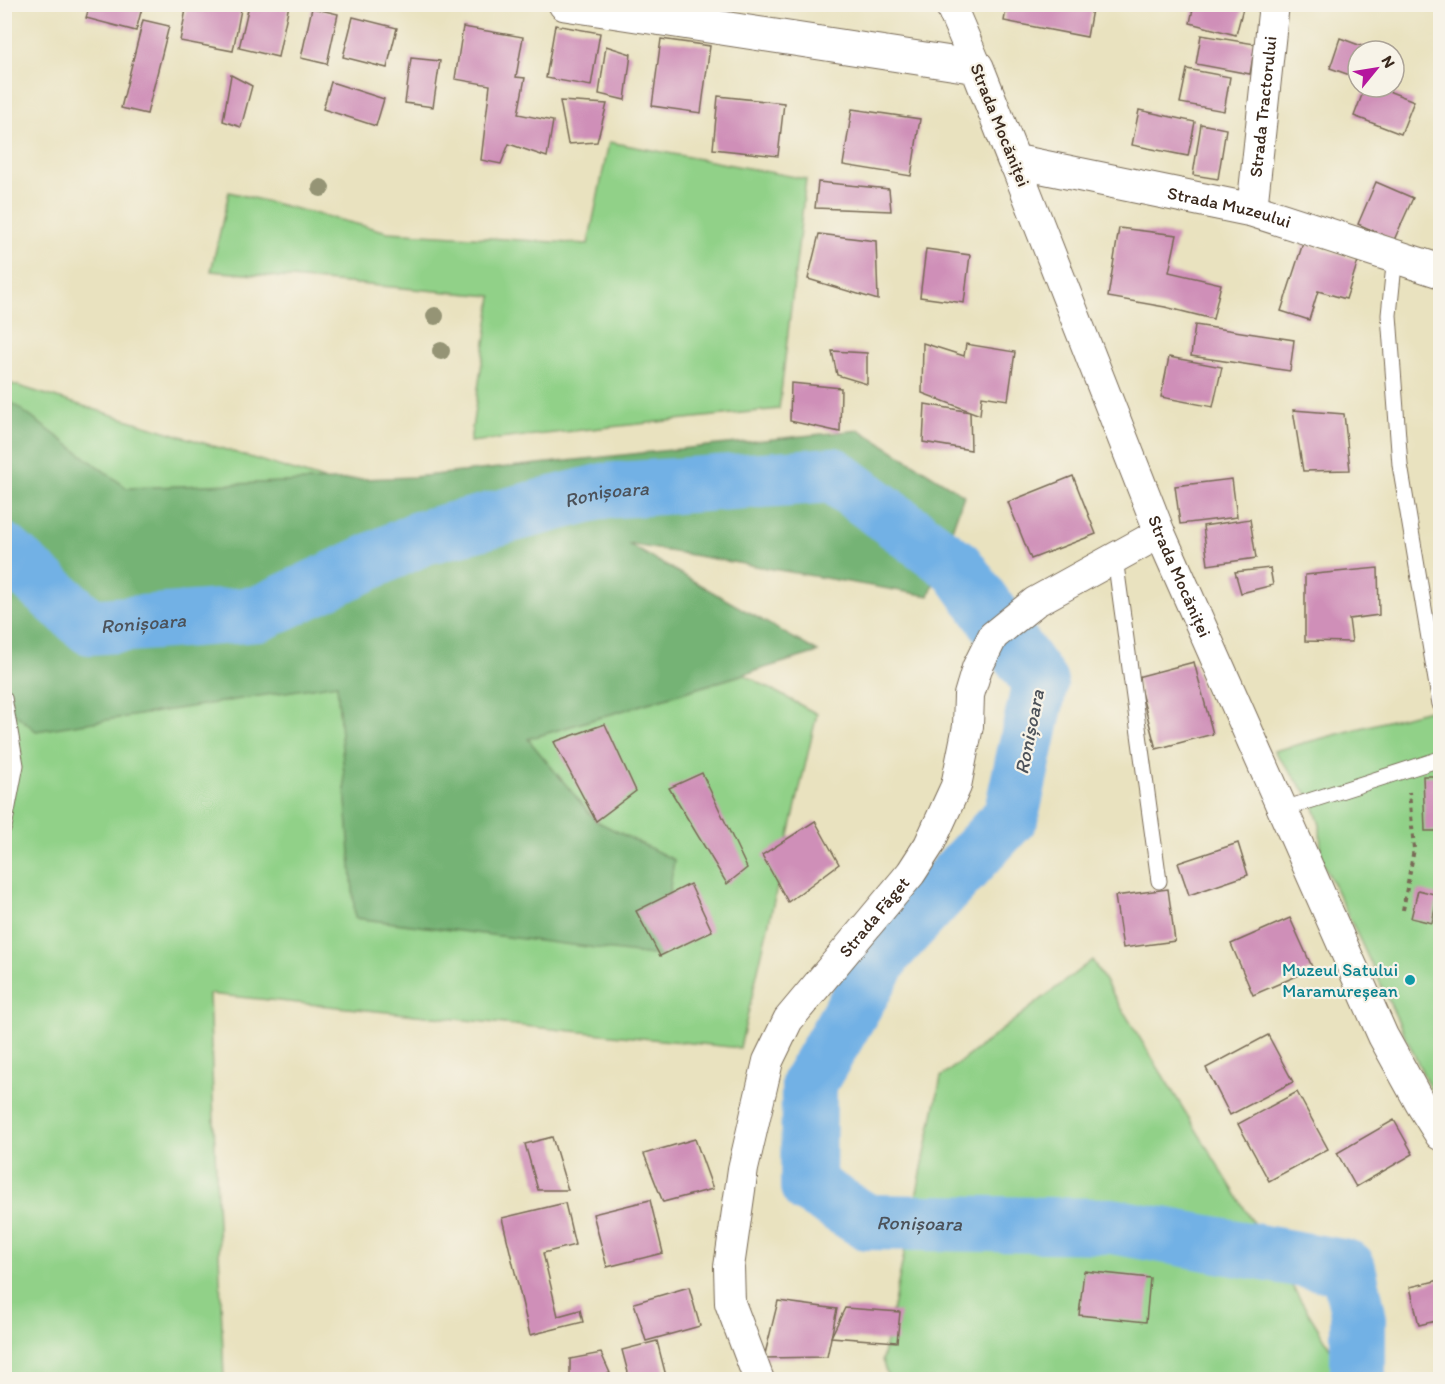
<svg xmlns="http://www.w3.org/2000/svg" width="1445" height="1384" viewBox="0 0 1445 1384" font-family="Itim,sans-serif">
<rect width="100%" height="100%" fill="#f7f3e8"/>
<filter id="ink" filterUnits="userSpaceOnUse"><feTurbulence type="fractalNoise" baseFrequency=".0167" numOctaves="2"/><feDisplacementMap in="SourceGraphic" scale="12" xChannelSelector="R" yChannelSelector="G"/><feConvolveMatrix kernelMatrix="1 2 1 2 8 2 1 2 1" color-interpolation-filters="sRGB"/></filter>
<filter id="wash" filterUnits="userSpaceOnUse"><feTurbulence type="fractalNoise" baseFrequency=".008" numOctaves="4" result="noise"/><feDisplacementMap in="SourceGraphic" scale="24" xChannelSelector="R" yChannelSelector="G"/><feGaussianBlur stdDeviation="1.35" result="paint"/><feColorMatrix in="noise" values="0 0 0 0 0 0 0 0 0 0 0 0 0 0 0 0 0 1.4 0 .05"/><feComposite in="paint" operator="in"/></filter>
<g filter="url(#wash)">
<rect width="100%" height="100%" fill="#e9e2bf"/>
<g fill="#91d188" stroke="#667e53" stroke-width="1.5">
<polygon points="609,142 806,179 779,409 470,442 492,296 211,271 229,192 388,232 588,244"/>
<polygon points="5,382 464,523 817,714 740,1048 209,994 224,1379 5,1380"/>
<polygon points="1440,707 1440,1106 1437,1103 1321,858 1320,825 1311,799 1274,751"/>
<polygon points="1092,960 1349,1379 889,1380 882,1360 941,1077"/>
</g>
<polygon fill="#74b374" stroke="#586e49" stroke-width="1.5" points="4,397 127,488 414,477 860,430 964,495 929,596 628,544 818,652 528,739 596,821 674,860 660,956 355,918 337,684 36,731 5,706"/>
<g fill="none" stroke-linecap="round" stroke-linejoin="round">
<path stroke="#72b1e5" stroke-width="56" id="s1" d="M4,551L90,627L258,614L421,538L603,491L833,475L957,567L1040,683L1011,816L886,951L809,1083L808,1186L867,1222L1112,1226L1348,1268L1358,1313V1380"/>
</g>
<g id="blocks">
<g fill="#cf8fb8">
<polygon points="90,4 143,4 136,31 86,18"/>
<polygon points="187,4 242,4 233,51 180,41"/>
<polygon points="1007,4 1093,4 1087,37 1004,21"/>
<polygon points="1194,4 1229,4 1243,8 1236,35 1190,23"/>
<polygon points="249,5 289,5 278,57 239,48"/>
<polygon points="312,8 338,14 327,64 301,58"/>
<polygon points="353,17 397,28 387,68 343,57"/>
<polygon points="143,20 169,26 147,114 121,108"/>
<polygon points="555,25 600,33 591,86 546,78"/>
<polygon points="463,27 523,37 516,77 525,78 518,114 553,121 547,157 509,144 501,164 481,160 490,85 455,79"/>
<polygon points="1201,35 1255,44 1250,74 1196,64"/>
<polygon points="1340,38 1375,51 1358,51 1358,78 1330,68"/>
<polygon points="661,39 710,46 701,113 652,106"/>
<polygon points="606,46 631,54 625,100 599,94"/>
<polygon points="411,58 440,61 433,107 405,103"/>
<polygon points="1187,69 1230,77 1224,111 1180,103"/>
<polygon points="231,75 252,86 241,127 223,121"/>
<polygon points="331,82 384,99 376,126 323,109"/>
<polygon points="1365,87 1378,87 1414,101 1401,134 1354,116"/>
<polygon points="718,96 784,103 778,156 713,149"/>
<polygon points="560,101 607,104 597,142 568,144"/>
<polygon points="852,109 920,119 911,176 843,165"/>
<polygon points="1139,110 1195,122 1188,156 1132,145"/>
<polygon points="1201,124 1226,129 1218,179 1193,175"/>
<polygon points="818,182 889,189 891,211 815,208"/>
<polygon points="1376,182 1413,198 1394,240 1358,224"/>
<polygon points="1119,228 1177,235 1169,272 1221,284 1213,319 1165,307 1108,297"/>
<polygon points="819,234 876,241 878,300 808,279"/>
<polygon points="1303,243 1358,261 1346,299 1318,291 1309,320 1281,311"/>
<polygon points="926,249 970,255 964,303 920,297"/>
<polygon points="1195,325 1294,340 1290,371 1191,356"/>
<polygon points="923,343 964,356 966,344 1015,352 1008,400 982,396 980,415 922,393"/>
<polygon points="832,351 867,353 867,384 837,375"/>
<polygon points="1169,357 1222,367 1213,407 1161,397"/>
<polygon points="791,383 841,388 840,432 790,421"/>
<polygon points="925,404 970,412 971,450 923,442"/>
<polygon points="1293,410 1344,414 1350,470 1303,471"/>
<polygon points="1073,476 1096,534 1031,559 1008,502"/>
<polygon points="1232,479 1237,517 1180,524 1175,486"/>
<polygon points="1250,519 1256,558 1208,565 1203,526"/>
<polygon points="1270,568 1273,585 1241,593 1235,572"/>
<polygon points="1378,568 1379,615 1349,619 1352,642 1305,641 1305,575"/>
<polygon points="1194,662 1213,734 1156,749 1137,677"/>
<polygon points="605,724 636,791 596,821 554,742"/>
<polygon points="702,773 747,868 727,884 669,788"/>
<polygon points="1423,776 1440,776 1440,831 1425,831"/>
<polygon points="815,821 839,864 788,902 762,855"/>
<polygon points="1238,843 1248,875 1189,895 1178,863"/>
<polygon points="690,884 712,931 660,956 636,911"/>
<polygon points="1168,889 1175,941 1123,948 1115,896"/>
<polygon points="1418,890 1438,895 1432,923 1411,918"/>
<polygon points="1290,918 1313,969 1253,995 1231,944"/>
<polygon points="1268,1035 1293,1082 1230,1115 1206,1068"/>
<polygon points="1297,1092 1328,1149 1269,1181 1238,1124"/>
<polygon points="1394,1120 1413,1154 1356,1187 1337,1153"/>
<polygon points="552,1137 568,1190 538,1190 525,1144"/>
<polygon points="695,1139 713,1189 663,1202 644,1154"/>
<polygon points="650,1200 663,1253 607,1267 593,1214"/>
<polygon points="565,1203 575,1245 543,1253 558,1316 580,1310 583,1322 530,1335 502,1218"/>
<polygon points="1084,1271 1150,1278 1146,1322 1079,1315"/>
<polygon points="1440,1280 1440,1320 1419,1325 1410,1287"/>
<polygon points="689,1287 700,1326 646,1341 634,1303"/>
<polygon points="778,1301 837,1309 827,1357 764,1358"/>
<polygon points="845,1308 900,1312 897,1342 831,1337"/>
<polygon points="657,1341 667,1380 630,1380 622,1350"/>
<polygon points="601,1353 610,1373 588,1380 570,1380 570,1359"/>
</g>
</g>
</g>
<g filter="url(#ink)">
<use href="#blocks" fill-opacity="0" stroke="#786a56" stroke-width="1.5"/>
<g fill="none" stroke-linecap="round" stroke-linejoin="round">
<defs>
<g id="service">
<polyline points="1395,255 1389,315 1400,465 1440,704"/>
<polyline points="1115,558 1159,881"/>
<polyline points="4,698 16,765 4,827"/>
<polyline points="1284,809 1440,759"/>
</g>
<g id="minor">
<polyline points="950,4 977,67"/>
<path id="s2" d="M1014,161L1160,533L1383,1036L1420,1103L1440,1135"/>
<path id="s3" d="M1252,210L1274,4"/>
<path id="s4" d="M759,1380L730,1303L729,1267L743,1169L768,1061L788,1020L911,873L929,845L956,786L968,726L969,695L977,668L993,636L1035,602L1160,533"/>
</g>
<g id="tertiary">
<path id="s5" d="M565,4L977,67L1014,161L1252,210L1440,271"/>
</g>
</defs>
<use href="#service" stroke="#786a56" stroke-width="17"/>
<use href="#minor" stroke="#786a56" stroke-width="32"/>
<use href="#tertiary" stroke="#786a56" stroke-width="35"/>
<polyline stroke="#786a56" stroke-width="4" stroke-dasharray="4.5 4.5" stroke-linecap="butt" points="1403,910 1414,849 1409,792"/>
<use href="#service" stroke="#fff" stroke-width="15"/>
<use href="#minor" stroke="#fff" stroke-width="30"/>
<use href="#tertiary" stroke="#fff" stroke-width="33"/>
</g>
<g fill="#959475">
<circle cx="321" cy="188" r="9"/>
<circle cx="435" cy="316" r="9"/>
<circle cx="441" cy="351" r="9"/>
</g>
</g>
<circle fill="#0f9aa8" stroke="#f7f3e8" stroke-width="2" cx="1410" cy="980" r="6"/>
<g text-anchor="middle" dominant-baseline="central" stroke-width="4.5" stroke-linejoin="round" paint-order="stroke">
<g font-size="18" fill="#3b2a1e" stroke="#f7f3e8">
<text stroke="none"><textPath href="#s3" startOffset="104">Strada Tractorului</textPath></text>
<text transform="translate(1000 125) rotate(68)">Strada Mocăniței</text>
<text stroke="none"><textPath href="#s5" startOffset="738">Strada Muzeului</textPath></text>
<text stroke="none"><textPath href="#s2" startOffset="447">Strada Mocăniței</textPath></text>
<text stroke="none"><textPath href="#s4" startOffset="508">Strada Făget</textPath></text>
</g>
<g font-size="18" fill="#0d838f" stroke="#f7f3e8" text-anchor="end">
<text x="1398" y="970">Muzeul Satului<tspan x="1398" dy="21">Maramureșean</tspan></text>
</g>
<g font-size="20" font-style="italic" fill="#4c525a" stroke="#f7f3e8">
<text stroke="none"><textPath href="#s1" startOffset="654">Ronișoara</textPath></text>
<text stroke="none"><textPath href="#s1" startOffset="168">Ronișoara</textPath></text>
<text transform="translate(1029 732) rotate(-79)">Ronișoara</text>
<text stroke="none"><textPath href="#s1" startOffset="1876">Ronișoara</textPath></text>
</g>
</g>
<rect width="1445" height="1384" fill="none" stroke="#f7f3e8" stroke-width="24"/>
<g transform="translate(1376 69) rotate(60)"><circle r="28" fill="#f7f3e8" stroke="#aca397" stroke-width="1.5"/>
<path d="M0-4.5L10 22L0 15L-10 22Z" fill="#b5179e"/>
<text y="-9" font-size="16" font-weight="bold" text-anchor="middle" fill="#3b2a1e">N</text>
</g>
</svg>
